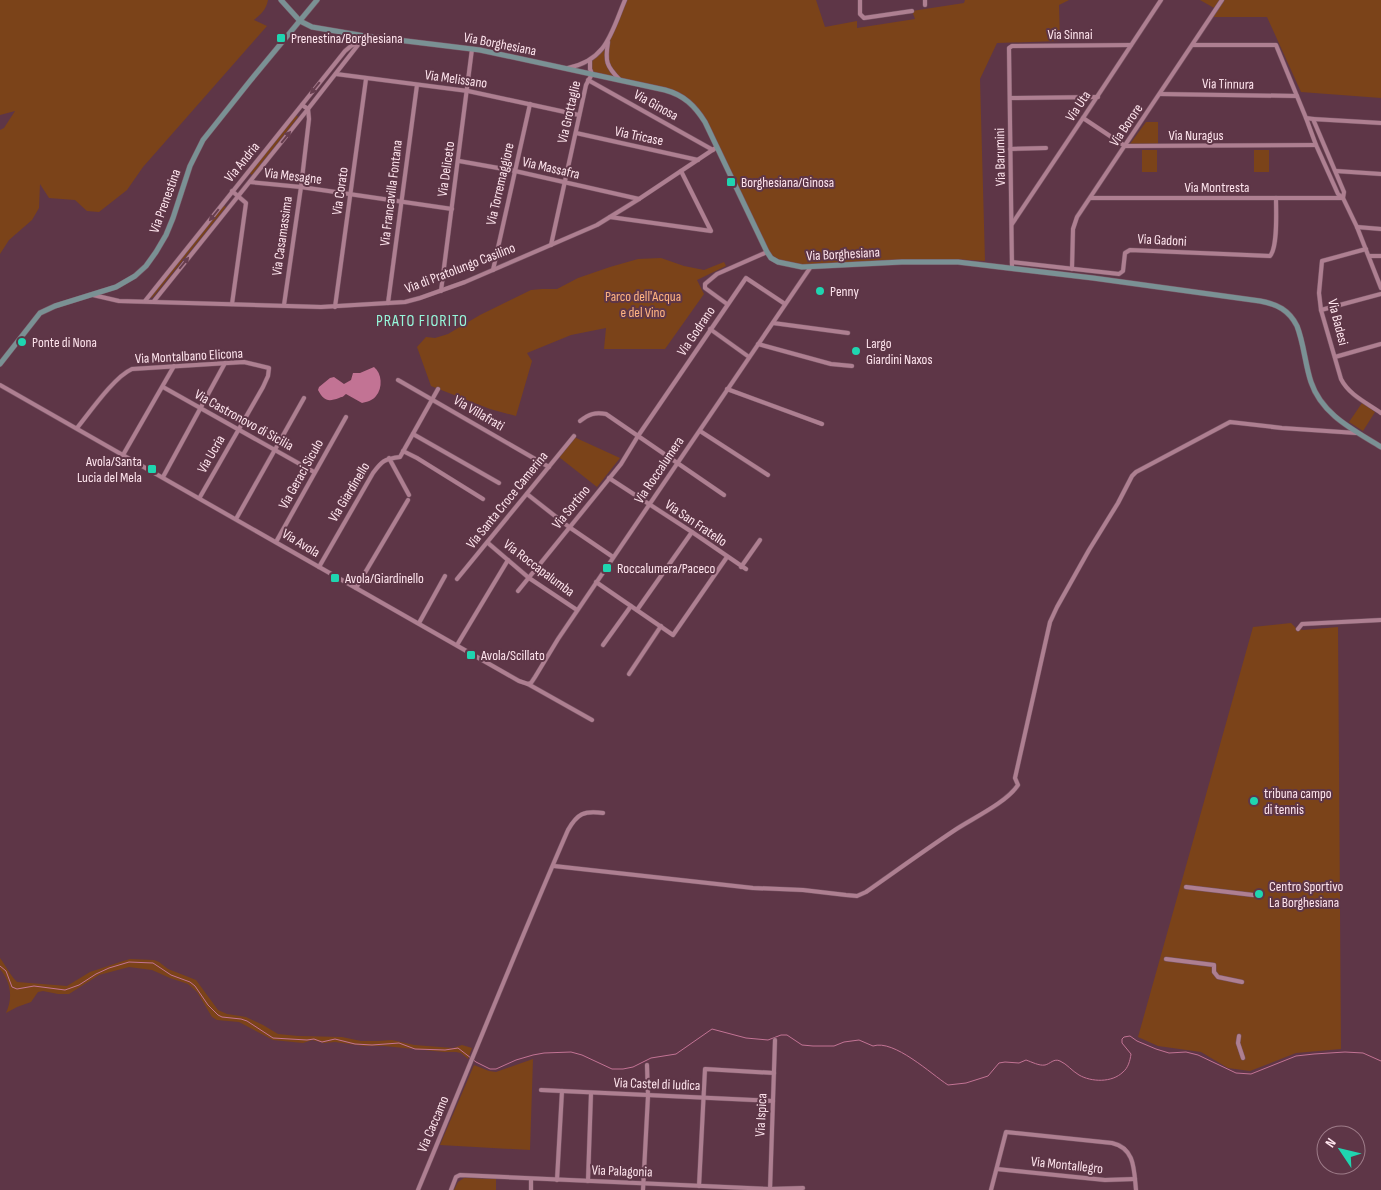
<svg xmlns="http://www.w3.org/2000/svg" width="1381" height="1190" viewBox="0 0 1381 1190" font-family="'Sofia Sans Condensed',sans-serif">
<rect width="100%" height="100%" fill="#5e3647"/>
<g fill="#7b4319">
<path d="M0,0H268C266,10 261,14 254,20L267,26L143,167L127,190L99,212L87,211L75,200L49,198L40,184L39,208L32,220L9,240L0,254V130L4,128L15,111L0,115Z"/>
<polygon points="625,0 816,0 825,27 857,21 857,28 915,19 912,11 964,3 965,0 1069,0 1059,5 1060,41 997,43 980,79 985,261 953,259 809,268 773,259 698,111 679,95 592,74 592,60 609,39"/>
<polygon points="1200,0 1381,0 1381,98 1301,92 1267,17 1211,17 1216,9"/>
<polygon points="296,115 298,117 252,175 249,173"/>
<polygon points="1146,122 1158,122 1158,145 1130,144"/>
<rect x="1142" y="150" width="15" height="22"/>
<rect x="1254" y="150" width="15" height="22"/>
<polygon points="223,205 226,207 153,297 151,298 149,297"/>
<polygon points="661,258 684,266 704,270 724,262 726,266 697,280 704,294 665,349 604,349 606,328 571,335 527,353 532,361 516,416 490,409 431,386 417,347 426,337 435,338 448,334 480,315 531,290 542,289 557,289 578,278 610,267 638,259"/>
<polygon points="1362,403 1375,412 1363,431 1349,422"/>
<polygon points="574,437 620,458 597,487 559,457"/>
<polygon points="1291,623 1296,628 1303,630 1338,627 1341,1049 1296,1053 1250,1071 1228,1068 1201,1052 1158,1046 1138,1037 1253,627"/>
<path d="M0,958C6,966 10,975 17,982L67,986L90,972L120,962L130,959L154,960L159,962L168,969L196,980L218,1010L227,1014L246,1017L263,1025L278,1034L298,1036L342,1037L361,1041H378L392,1040L414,1045L453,1048L462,1045L472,1048L468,1059L461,1053L456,1052H444L384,1046H364L335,1042L324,1043L312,1040L303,1043L273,1040L239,1022L217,1020L212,1017L197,992L188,984L170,978L152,970L129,967L99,975L69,994H58L43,991L38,992L31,1002L17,1007L6,1013C13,998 11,982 0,969Z"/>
<polygon points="533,1059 530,1150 440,1145 474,1065 489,1071 496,1072"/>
<polygon points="464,1178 496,1179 496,1190 454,1190 458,1182"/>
</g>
<path fill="#c27394" d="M374,367C382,373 383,388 376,396C373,400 367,402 362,403L346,394C340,399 346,395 339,398C328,402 324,401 318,390L319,387L330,378L334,377L344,384L351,380L353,373H360Z"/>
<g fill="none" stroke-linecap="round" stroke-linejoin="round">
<path stroke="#c27394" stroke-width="1" d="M0,966L6,971L12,987L17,989L34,986L65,990L79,985L96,974L109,968L129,962L153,963L171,975L190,982L195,986L208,1005L218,1015L222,1017L241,1019L247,1021L273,1038L307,1040L314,1039L322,1042L335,1039L355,1044L372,1045L399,1043L415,1049L445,1050L458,1048L476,1062L490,1069H496L516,1060L533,1055L544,1053L571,1052L582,1055L612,1069H623L633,1067L651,1058L676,1054L712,1029L746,1038L768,1040L781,1035H787L802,1045L813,1046H834L844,1042L859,1040L873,1046C894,1039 931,1074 948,1085L966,1083L988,1076L999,1063L1005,1062L1019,1063L1026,1060C1032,1062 1039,1066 1045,1065C1050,1064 1054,1058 1060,1061C1067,1064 1072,1071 1079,1075C1091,1082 1112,1083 1123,1072C1128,1068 1130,1061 1131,1054L1122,1043V1039L1124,1037L1130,1036L1137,1041L1156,1049L1169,1053L1186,1052L1198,1055L1236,1073L1251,1074L1296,1056L1314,1054L1345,1052L1363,1053L1381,1061"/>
<defs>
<g id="street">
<polyline points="860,0 860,14 864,18 912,11"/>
<polyline points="925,0 925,5"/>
<path d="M608,42C605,61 606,66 620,80"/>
<polyline points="1193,45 1276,45 1306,118 1313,119 1344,192 1343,198 1357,227 1381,288"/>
<path d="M568,68C607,60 611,33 625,0"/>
<polyline points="336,74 468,91 579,115"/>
<polyline points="588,80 713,150"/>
<polyline points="1160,94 1297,96"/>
<polyline points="1011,98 1098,97"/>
<polyline points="1083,118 1125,146 1316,145"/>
<polyline points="1306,118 1316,145 1338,194 1343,198"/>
<polyline points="1313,119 1381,123"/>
<polyline points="576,133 698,160"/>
<polyline points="1010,149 1046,148"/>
<polyline points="459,161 515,171 639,199"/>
<polyline points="1336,171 1381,174"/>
<polyline points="250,182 301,187 452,209"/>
<polyline points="1091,198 1343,198"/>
<polyline points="610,217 711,231 681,171"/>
<polyline points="1012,224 1083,118 1161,0"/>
<polyline points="1357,227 1381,229"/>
<polyline points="551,245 586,85 592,74 590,69 590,61"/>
<path d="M1366,249L1322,261L1319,293L1321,310L1341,379C1349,395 1367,403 1381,413"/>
<polyline points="1369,256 1381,256"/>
<path d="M1012,262L1119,274L1123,271L1125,253L1130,250L1270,256C1278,247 1276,211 1276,198"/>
<polyline points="1012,268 1009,48 1012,46 1131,45"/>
<polyline points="1072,269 1073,229 1077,217 1222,0"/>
<polyline points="493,270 530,104"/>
<polyline points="441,291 472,49"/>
<polyline points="93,295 119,301 321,307 405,302 420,298 465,282 597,225 639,199 717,147"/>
<polyline points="145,301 345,51 351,46 359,42"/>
<polyline points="154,301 308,109 365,36"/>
<polyline points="388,303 417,85"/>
<polyline points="232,304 246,203 232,191"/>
<polyline points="727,304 705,288 705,284 717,274 767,252"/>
<polyline points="284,305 301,187 309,119 308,109 302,105"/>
<polyline points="335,307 366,79"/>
<polyline points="1321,310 1381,294"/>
<polyline points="773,323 848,333"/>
<polyline points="710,329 749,357"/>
<polyline points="758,344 831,364 852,366"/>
<polyline points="1335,357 1381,344"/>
<polyline points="398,380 549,467"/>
<path d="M0,385C173,483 346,582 519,681L528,684L592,720"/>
<polyline points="163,387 314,472"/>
<polyline points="727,389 822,424"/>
<path d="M580,421C589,414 595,412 606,414L724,495"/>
<path d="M77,428C90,412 114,377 132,369L244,362L269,368L268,376L263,387L200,497"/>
<polyline points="700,431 768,475"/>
<polyline points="413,434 499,483"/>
<polyline points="403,451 417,458 483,499"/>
<polyline points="123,455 174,366"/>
<polyline points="389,458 409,495"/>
<polyline points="163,477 225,363"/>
<polyline points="609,478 692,532 746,569"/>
<polyline points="527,494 569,527 613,557"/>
<polyline points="236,519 304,398"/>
<polyline points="276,542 346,417"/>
<polyline points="488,543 529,578 577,610"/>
<path d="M319,567L373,473C382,461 384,459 400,457L438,389"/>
<polyline points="741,567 760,540"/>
<polyline points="457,579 574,436"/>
<polyline points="596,582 673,635 727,557"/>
<polyline points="356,588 408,500"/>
<polyline points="518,591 621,464 638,436 746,278 785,304"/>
<polyline points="637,610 692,532"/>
<polyline points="419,623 445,576"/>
<polyline points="1298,629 1302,624 1381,620"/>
<polyline points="457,645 508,560"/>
<polyline points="603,645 631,606"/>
<polyline points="629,674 661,626"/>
<polyline points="528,684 531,683 535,677 558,639 810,268"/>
<path d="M554,866L753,888L803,890L846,895L857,896L866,892C896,871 925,850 955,830C973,818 1006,803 1018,785L1015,778L1050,622L1057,607L1089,550L1118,503L1132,476L1136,472L1230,422L1282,428L1356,433"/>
<polyline points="1186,887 1253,895"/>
<polyline points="1166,959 1214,965 1214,972 1218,977 1242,982"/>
<polyline points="1239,1036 1238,1043 1243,1058"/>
<polyline points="541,1090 773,1101"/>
<polyline points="997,1169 1105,1180 1135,1179"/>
<polyline points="557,1180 562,1091"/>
<polyline points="588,1181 591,1093"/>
<polyline points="699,1186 705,1069 774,1073"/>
<path d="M418,1190C468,1070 516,949 568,830C577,814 584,810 603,813"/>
<polyline points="451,1190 456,1177 460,1175 770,1189 803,1188"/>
<polyline points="531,1190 531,1179"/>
<polyline points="643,1190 648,1096 647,1065"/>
<polyline points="770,1190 775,1040"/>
<path d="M991,1190L1006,1132L1112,1143C1135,1148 1134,1170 1136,1190"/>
</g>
<g id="secondary">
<path d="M281,0L300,21L312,27L365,36L480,50L665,90C684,95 695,106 705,122L767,252L771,258L778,262L802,267L902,262H958L1093,278L1260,301C1277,304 1289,310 1297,326C1304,344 1305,364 1311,382C1322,415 1354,430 1381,447"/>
<polyline points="0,364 40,313 55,306 116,287 135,276 146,266 156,252 166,235 173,218 190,166 203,140 250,81 317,0"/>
</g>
</defs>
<use href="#street" stroke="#775463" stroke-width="5"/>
<use href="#secondary" stroke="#775463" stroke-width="6"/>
<use href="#street" stroke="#ae7f91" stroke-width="4"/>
<use href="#secondary" stroke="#7a9194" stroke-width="5"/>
</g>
<defs><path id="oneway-solid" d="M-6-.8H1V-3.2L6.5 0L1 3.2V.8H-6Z" transform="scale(1.25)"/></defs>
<g fill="#663d4e">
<use href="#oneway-solid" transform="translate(315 88) rotate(129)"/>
<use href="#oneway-solid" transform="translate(286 137) rotate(-51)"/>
<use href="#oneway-solid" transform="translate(214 215) rotate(129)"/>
<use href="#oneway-solid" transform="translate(184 263) rotate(-51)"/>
</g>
<g fill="#1fd5b0" stroke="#5e3647" stroke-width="2">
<rect x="276" y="33" width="10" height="10" rx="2.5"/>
<rect x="726" y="177" width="10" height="10" rx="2.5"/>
<circle cx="820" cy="291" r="5"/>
<circle cx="22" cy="342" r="5"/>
<circle cx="856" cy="351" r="5"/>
<rect x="147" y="464" width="10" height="10" rx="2.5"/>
<rect x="602" y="563" width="10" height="10" rx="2.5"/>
<rect x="330" y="573" width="10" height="10" rx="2.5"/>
<rect x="466" y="650" width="10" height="10" rx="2.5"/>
<circle cx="1254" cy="801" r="5"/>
<circle cx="1259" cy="894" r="5"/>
</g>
<g text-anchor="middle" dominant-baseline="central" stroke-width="4" stroke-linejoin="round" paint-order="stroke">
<g font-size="14" fill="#fee4ed" stroke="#5e3647">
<text x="1070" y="34">Via Sinnai</text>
<text transform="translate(500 44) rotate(11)">Via Borghesiana</text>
<text transform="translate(456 79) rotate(8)">Via Melissano</text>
<text transform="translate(1228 84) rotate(1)">Via Tinnura</text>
<text transform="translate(656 105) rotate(29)">Via Ginosa</text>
<text transform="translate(1078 106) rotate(-56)">Via Uta</text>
<text transform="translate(569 112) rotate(-77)">Via Grottaglie</text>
<text transform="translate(1126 125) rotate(-56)">Via Borore</text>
<text x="1196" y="135">Via Nuragus</text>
<text transform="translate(639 136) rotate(12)">Via Tricase</text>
<text transform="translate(1000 157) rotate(-91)">Via Barumini</text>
<text transform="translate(242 162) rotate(-51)">Via Andria</text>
<text transform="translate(551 168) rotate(13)">Via Massafra</text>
<text transform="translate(446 169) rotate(-82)">Via Deliceto</text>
<text transform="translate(293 176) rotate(7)">Via Mesagne</text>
<text transform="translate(500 184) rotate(-77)">Via Torremaggiore</text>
<text x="1217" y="187">Via Montresta</text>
<text transform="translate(340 191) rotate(-82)">Via Corato</text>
<text transform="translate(391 193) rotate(-83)">Via Francavilla Fontana</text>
<text transform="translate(165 201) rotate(-70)">Via Prenestina</text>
<text transform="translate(282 236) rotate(-82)">Via Casamassima</text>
<text transform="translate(1162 240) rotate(3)">Via Gadoni</text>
<text transform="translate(843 254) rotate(-3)">Via Borghesiana</text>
<text transform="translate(460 268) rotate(-21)">Via di Pratolungo Casilino</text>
<text transform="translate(1338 322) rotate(76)">Via Badesi</text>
<text transform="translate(696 331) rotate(-56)">Via Godrano</text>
<text transform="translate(189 356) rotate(-3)">Via Montalbano Elicona</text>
<text transform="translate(479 413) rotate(30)">Via Villafrati</text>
<text transform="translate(244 420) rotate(29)">Via Castronovo di Sicilia</text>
<text transform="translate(211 454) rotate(-60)">Via Ucria</text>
<text transform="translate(659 470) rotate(-56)">Via Roccalumera</text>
<text transform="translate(301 474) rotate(-61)">Via Geraci Siculo</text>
<text transform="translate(349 492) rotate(-59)">Via Giardinello</text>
<text transform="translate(507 500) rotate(-51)">Via Santa Croce Camerina</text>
<text transform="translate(571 507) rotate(-51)">Via Sortino</text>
<text transform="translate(696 523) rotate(34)">Via San Fratello</text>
<text transform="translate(301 543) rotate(31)">Via Avola</text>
<text transform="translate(539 568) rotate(37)">Via Roccapalumba</text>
<text transform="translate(657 1084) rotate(2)">Via Castel di Iudica</text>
<text transform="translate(761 1115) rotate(-87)">Via Ispica</text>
<text transform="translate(433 1124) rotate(-67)">Via Caccamo</text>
<text transform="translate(1067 1165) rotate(6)">Via Montallegro</text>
<text transform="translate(622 1171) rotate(2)">Via Palagonia</text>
</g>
<g font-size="14" fill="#fee4ed" stroke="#5e3647" text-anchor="start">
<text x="291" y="38">Prenestina/Borghesiana</text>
<text x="741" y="182">Borghesiana/Ginosa</text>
<text x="830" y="291">Penny</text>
<text x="32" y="342">Ponte di Nona</text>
<text x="866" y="343">Largo<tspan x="866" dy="16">Giardini Naxos</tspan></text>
<text x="142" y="461" text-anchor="end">Avola/Santa<tspan x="142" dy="16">Lucia del Mela</tspan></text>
<text x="617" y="568">Roccalumera/Paceco</text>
<text x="345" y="578">Avola/Giardinello</text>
<text x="481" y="655">Avola/Scillato</text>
<text x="1264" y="793">tribuna campo<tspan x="1264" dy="16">di tennis</tspan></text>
<text x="1269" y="886">Centro Sportivo<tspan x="1269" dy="16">La Borghesiana</tspan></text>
</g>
<g font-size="14" fill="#ffb381" stroke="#5e3647">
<text x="643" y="296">Parco dell'Acqua<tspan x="643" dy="16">e del Vino</tspan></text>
</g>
<g font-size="16" letter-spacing="1" fill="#96f7db" stroke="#5e3647">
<text x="422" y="321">PRATO FIORITO</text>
</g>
</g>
<g transform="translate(1341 1150) rotate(305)"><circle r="24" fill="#5e3647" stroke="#9e7c89"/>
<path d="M0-4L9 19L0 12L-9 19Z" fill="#1fd5b0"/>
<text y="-8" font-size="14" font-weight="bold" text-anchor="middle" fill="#fee4ed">N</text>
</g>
</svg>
